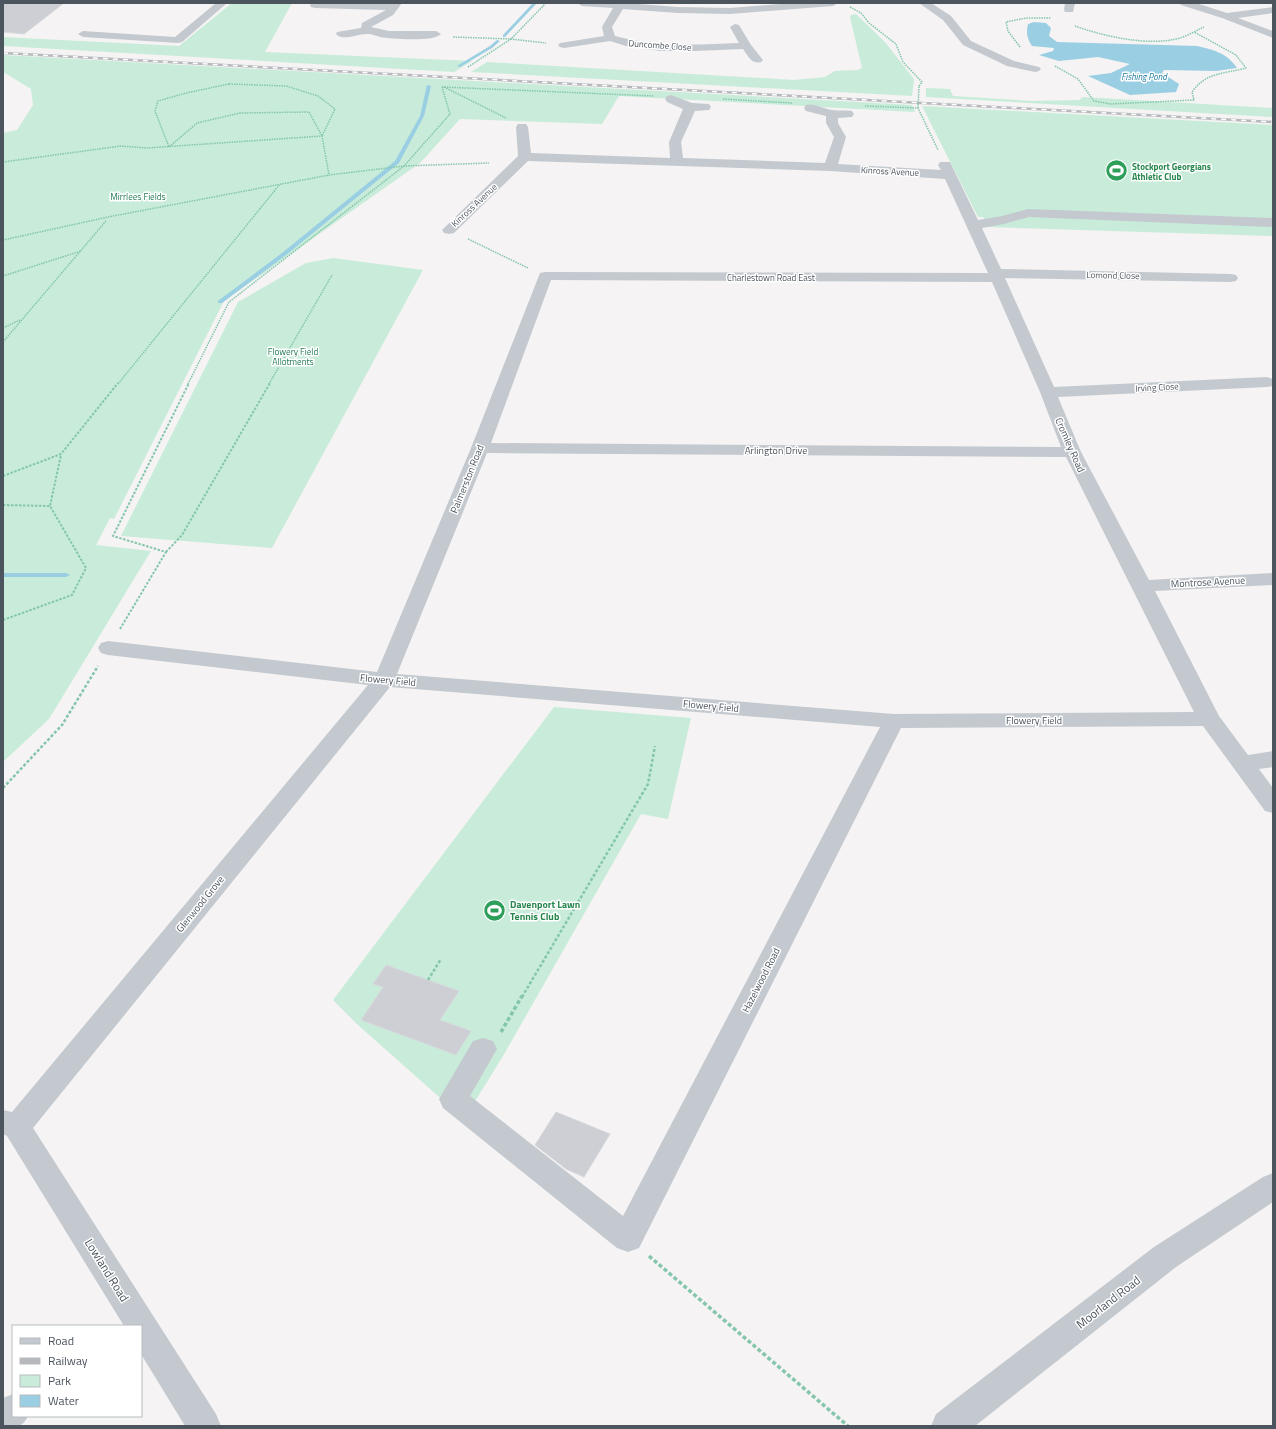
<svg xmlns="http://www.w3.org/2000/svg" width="1276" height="1429" viewBox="0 0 1276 1429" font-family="'Titillium Web',sans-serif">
<rect width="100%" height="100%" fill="#f5f3f3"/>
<g fill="#c8ecd9">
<polygon points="232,3 292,3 265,52 472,61 454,72 3,46 3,37 179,46"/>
<polygon points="856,14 885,42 914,79 912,96 471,72 487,62 794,80 825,77 835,71 858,70 862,68 850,17 851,15"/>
<polygon points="3,55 912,105 915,112 619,96 602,124 460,119 420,163 224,301 114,519 110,518 96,545 151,551 49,719 3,762 3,133 17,130 33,105 31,89 3,72"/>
<polygon points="926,88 950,89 953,96 1034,101 1079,100 1083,97 1273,108 1273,117 926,97"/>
<polygon points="922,106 1273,125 1273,236 988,227 983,217 978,217"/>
<polygon points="333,258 423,270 272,548 121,536 238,302 306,263"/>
<polygon points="554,707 691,718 668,819 641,814 503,1056 464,1119 358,1025 333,1000"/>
</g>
<path fill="#9acee3" d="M1034,22L1046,23L1051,28L1049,36L1057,42L1197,46C1214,50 1227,53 1237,68L1216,71L1164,70L1162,73L1179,84L1176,92L1130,95L1088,76L1111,73L1130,64L1098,57L1059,61L1039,55L1053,51L1054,48L1032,46C1027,38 1026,33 1028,24Z"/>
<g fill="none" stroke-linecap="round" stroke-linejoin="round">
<g fill="#9acee3" fill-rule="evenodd">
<polygon points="533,3 537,3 505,37 503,37 503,35"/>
<polygon points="497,40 500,41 492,48 460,67 457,66 490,46"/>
<polygon points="427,85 431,86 424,116 399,163 286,255 222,303 218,303 218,301 282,253 395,161 420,116"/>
<polygon points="3,573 66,573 70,575 66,577 3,577"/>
</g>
</g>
<g fill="#cdcfd4" stroke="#d8d9dd">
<polygon points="3,3 64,3 24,34 3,32"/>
<polygon points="386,965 459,991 440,1020 471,1031 456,1055 361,1020 383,987 373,984"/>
<polygon points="556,1112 610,1134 584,1177 566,1169 535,1145"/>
</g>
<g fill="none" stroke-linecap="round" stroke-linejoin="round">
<g stroke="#84c6ab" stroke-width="1.5" stroke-dasharray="1.5 1" stroke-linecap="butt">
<polyline points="850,7 861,13 869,23 896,44 903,62 922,82 919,86"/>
<path d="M1075,26C1103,36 1146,46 1176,39C1186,37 1195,31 1204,27"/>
<polyline points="453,37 511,39 546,43"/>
<polyline points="1020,47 1008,31 1006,22 1026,18 1051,18"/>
<path d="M1055,66L1078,79L1094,101L1111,104L1194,100L1192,92C1206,72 1224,74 1246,68L1236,55L1194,32"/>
<polyline points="468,67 511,39 546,3"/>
<polygon points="229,84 286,86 318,96 335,109 322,136 309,112 240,113 197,123 169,147 155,111 158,101 186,93"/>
<polyline points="442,87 654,96"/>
<polyline points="444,87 506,118"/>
<polyline points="723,99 792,103"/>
<polyline points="865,106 918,108 938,150"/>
<polyline points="3,162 121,146 147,148 322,136 329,175 404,166 450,114 442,87"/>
<polyline points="468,239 528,268"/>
<polyline points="3,240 108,217 329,175"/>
<polyline points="3,276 81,251"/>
<polyline points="3,328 20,320"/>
<polyline points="3,342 106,221"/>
<polyline points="118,384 280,184"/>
<polyline points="188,384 229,302 404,166 489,163"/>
<polyline points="269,384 332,275"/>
</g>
<g stroke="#84c6ab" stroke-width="2" stroke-dasharray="2.5 1.5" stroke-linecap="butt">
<polyline points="3,476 61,454 118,383"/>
<polyline points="3,505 50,506"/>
<polyline points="166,552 182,535 270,383"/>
<polyline points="3,620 72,595 86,568 50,506 61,455"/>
<polyline points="120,629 166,552 113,536 189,383"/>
</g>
<g stroke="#84c6ab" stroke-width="2.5" stroke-dasharray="3 2" stroke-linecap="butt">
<polyline points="3,788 62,725 98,666"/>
<polyline points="428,980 441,959"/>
<polyline points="522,997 648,784 655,746"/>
</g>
<g stroke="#84c6ab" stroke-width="3.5" stroke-dasharray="4 2.5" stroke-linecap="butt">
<polyline points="501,1032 522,996"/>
<polyline points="649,1256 848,1426"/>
</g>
<g fill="#c3c9cf" fill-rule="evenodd">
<polygon points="216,3 227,3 182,42 178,43 83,37 78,34 83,31 175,37"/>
<path d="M311,3H402L393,15L371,27L389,31H436L441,34C435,42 391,39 380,37C376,36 372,34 368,34C359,33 342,42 336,34L337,32L361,28L362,23L386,10L315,8L311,7L310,5Z"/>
<path d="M577,3H625L678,7L730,8L792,3H838L833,6L730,14L678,13L623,9L612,27L615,36C656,47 697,45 739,43L730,27L735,24L739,25L751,45L763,60L761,62C752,65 748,56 743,49L695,51H660L626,46L610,41L564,48L560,47L558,45L560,43L604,36L602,27L613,8L582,6Z"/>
<polygon points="919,3 931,3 951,16 971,41 1014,61 1039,67 1041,69 1039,71 1035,72 1007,66 963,45 943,20"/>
<polygon points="1065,3 1075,3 1073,12 1065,12 1064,10"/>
<polygon points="1180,3 1196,3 1227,13 1273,7 1273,13 1238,18 1273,31 1273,38 1222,18 1181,5"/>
<path d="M671,95L692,103L709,104L711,107L709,110L695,111L681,142L683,158L825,163L834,137L826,123V116L806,111L804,108L806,105C815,103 823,109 832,110C839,111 846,110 852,111L854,114L852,117L838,118V123L846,137L838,164L941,170L938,165L940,162H950L978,220L1002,216L1028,209L1273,218V226L1270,227L1029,217L1004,224L982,228L1001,269L1231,274L1236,275L1238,278L1236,281L1231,282L1005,278L1054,387L1267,377L1273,379V386L1267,387L1058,397L1081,452L1149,580L1273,573V585L1155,591L1219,716L1248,755L1273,751V767L1259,769L1273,788V813L1265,811L1203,726L901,728L639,1248L628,1252L617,1248L443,1108L439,1099L473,1041L483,1038L493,1041L497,1049L470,1096L623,1216L880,727L390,687L33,1128L216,1414L221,1426H185L141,1354V1326H124L7,1136L3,1134V1110L12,1112L368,685L108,655L101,653L98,648L101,643L108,641L377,672L471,448L540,273L545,272L988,273L945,179L830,171L528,161L454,233L449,234L444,233L442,230L518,156L516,127L518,124H526L528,127L531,153L670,158L669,142L683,109L667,102L665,99L667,96ZM551,280L992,282L1040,392L1061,447L491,443ZM487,453L1066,457L1194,712L894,714L397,674Z"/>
<polygon points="1273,1173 1273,1202 1176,1267 975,1426 931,1426 936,1414 1154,1247 1263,1177"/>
<path d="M13,1394V1416H28C22,1429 15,1426 3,1426V1398Z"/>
</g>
<defs>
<polyline id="rail" points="3,53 1273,122"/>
</defs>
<use href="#rail" stroke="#b6b8bc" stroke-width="2.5"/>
<use href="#rail" stroke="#fff" stroke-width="1.5" stroke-dasharray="5" stroke-linecap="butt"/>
<polyline stroke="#84c6ab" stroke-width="1.5" stroke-dasharray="1.5 1" stroke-linecap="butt" points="918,108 919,86"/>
</g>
<defs>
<symbol id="stadium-disc" viewBox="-11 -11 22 22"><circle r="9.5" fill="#2e9e5b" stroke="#fff"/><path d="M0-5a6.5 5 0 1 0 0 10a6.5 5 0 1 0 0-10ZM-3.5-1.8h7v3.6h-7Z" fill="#fff"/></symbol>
</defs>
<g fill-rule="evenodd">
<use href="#stadium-disc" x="1104" y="158" width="25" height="25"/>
<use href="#stadium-disc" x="482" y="898" width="25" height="25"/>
</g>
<g text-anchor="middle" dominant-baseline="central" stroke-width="3" stroke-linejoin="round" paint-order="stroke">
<g font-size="9" fill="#4c545e" stroke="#fff">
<text transform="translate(660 45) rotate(4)">Duncombe Close</text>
<text transform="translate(890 171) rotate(3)">Kinross Avenue</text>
<text transform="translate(474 205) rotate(-43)">Kinross Avenue</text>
<text transform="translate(1113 275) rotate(1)">Lomond Close</text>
<text x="771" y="277">Charlestown Road East</text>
<text transform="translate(1157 387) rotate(-3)">Irving Close</text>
</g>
<g font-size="9" font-style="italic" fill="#1e7aa0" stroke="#fff">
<text x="1144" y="76">Fishing Pond</text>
</g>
<g font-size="9" font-weight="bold" fill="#27864d" stroke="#fff" text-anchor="start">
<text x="1132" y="166">Stockport Georgians<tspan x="1132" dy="10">Athletic Club</tspan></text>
</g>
<g font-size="9" fill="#237955" stroke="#fff">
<text x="138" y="196">Mirrlees Fields</text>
<text x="293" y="351">Flowery Field<tspan x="293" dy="10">Allotments</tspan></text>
</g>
<g font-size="10" fill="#4c545e" stroke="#fff">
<text transform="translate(1070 445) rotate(66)">Cromley Road</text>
<text x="776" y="450">Arlington Drive</text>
<text transform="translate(467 479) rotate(-68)">Palmerston Road</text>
<text transform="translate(1208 582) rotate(-3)">Montrose Avenue</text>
<text transform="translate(388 680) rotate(5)">Flowery Field</text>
<text transform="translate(711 706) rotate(5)">Flowery Field</text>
<text x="1034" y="720">Flowery Field</text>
<text transform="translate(200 904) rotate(-51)">Glenwood Grove</text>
<text transform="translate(761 980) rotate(-63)">Hazelwood Road</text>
</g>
<g font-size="10" font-weight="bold" fill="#27864d" stroke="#fff" text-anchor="start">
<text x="510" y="904">Davenport Lawn<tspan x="510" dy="12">Tennis Club</tspan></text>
</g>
<g font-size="12" fill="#4c545e" stroke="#fff">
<text transform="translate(107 1270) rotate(58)">Lowland Road</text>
<text transform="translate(1108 1302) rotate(-38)">Moorland Road</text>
</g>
</g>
<rect width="1276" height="1429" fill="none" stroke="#4c545e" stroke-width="8"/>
<rect x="12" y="1325" width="130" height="92" fill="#ffffff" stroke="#b7bbbf"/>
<rect x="20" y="1338" width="20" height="6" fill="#c3c9cf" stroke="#b7bbbf"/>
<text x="48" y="1345" font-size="12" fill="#4c545e">Road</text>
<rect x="20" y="1358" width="20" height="6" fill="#b6b8bc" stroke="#b7bbbf"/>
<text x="48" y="1365" font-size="12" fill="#4c545e">Railway</text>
<rect x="20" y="1375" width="20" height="12" fill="#c8ecd9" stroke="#b7bbbf"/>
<text x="48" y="1385" font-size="12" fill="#4c545e">Park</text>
<rect x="20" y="1395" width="20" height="12" fill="#9acee3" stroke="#b7bbbf"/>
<text x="48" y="1405" font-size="12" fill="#4c545e">Water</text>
</svg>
